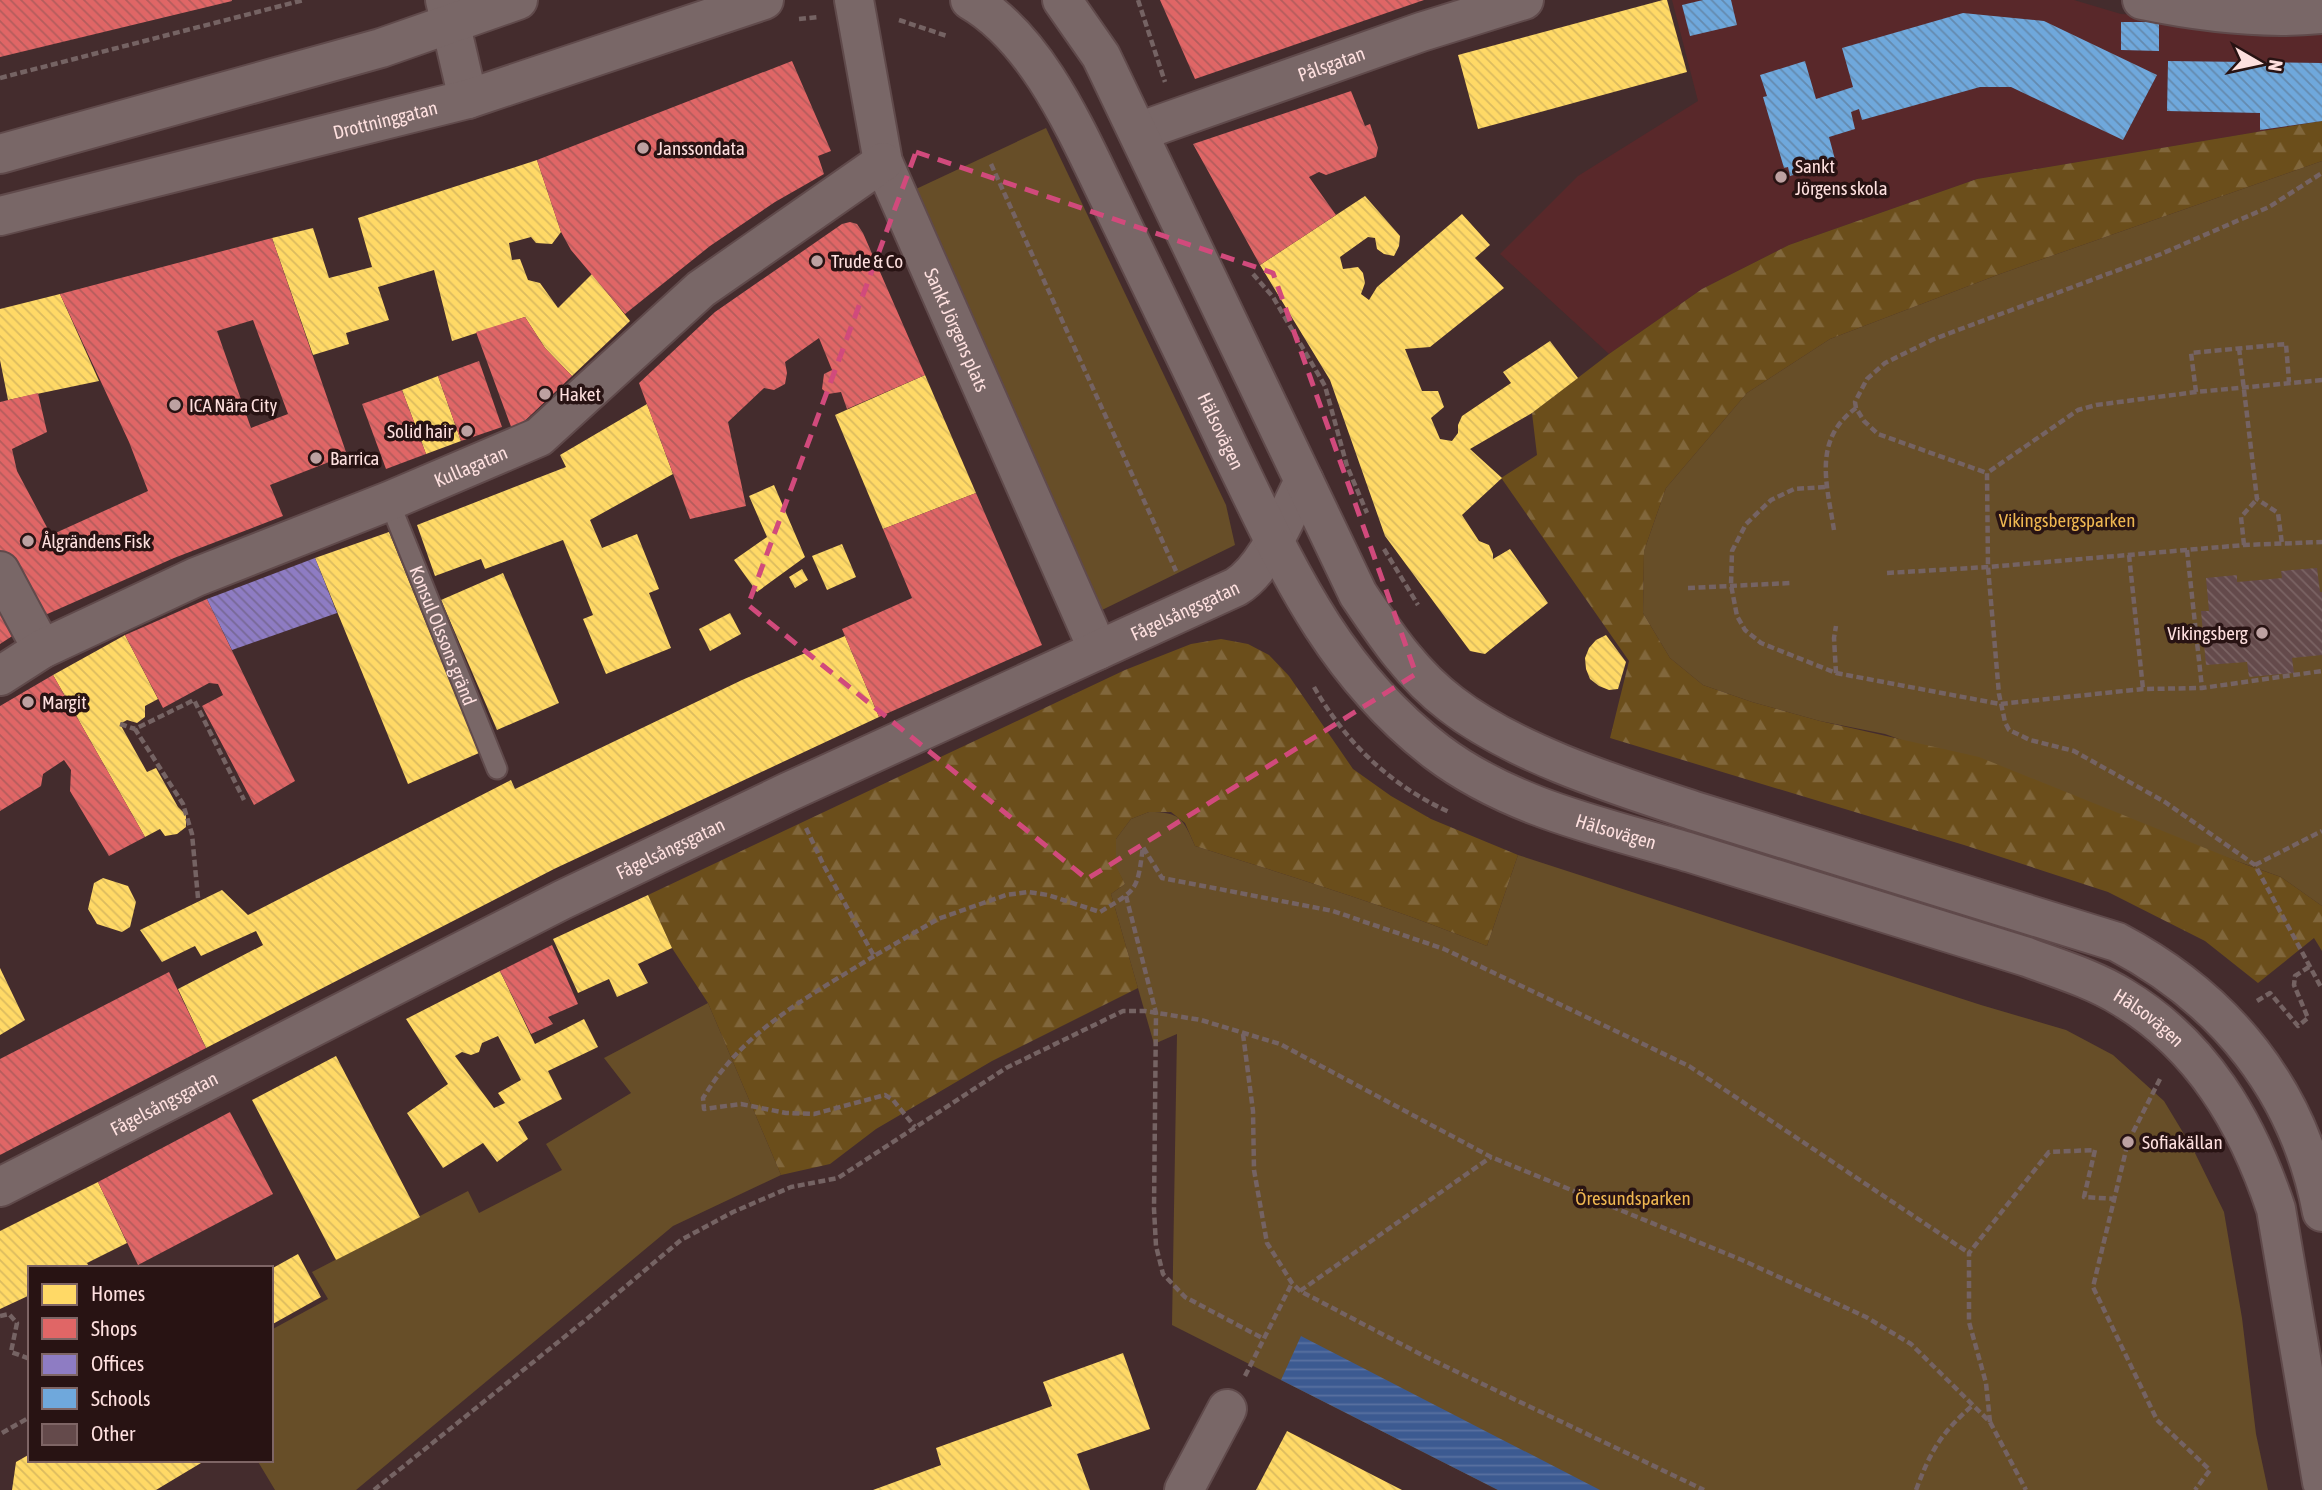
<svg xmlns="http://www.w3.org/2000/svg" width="2322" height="1490" viewBox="0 0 2322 1490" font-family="'Asap Condensed',sans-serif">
<defs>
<pattern id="forest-firs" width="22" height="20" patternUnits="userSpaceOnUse" patternTransform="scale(1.75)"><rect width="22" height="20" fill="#6b4e1b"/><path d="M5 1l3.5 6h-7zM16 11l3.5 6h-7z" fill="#81673c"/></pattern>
<pattern id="water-rules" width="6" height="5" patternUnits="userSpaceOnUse" patternTransform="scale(1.75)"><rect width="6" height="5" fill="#3c5a91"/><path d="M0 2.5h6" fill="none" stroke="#5971a0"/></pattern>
<pattern id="homes-back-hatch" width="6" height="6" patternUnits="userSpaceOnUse" patternTransform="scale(1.75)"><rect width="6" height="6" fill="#ffd966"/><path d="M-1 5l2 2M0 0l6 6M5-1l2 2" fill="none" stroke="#dbbb5f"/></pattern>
<pattern id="shops-back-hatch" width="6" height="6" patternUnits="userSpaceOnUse" patternTransform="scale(1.75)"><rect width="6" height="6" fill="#e06666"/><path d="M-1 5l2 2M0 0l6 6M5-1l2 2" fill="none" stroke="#b45c5c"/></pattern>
<pattern id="offices-back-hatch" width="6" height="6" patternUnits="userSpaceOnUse" patternTransform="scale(1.75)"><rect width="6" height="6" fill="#8e7cc3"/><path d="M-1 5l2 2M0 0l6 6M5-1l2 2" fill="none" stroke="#776896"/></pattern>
<pattern id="schools-back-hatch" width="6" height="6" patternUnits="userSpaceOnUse" patternTransform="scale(1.75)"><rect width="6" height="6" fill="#6fa8dc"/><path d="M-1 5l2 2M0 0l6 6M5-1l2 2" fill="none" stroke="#648aae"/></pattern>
<pattern id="building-back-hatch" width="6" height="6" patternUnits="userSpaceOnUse" patternTransform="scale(1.75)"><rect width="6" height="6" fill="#644a4b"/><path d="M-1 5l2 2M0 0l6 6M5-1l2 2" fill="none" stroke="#7b6464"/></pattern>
</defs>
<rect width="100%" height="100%" fill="#442c2d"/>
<polygon fill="#59282a" points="1672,0 2074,0 2121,14 2322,27 2322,121 1977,179 1789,245 1702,289 1609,354 1500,254 1578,176 1698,101"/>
<g fill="#674e28">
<polygon points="1046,128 1226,505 1235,545 1102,610 916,189"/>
<polygon points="2322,161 2322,906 2281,877 1885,734 1820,721 1752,702 1703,685 1670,658 1643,613 1644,551 1666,488 1747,393 1830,339 2000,274"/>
<path d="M1149,812C1180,812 1183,818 1195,846C1293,877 1392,907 1487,946L1518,855L1981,1005L2066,1030L2113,1055L2164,1101L2193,1149L2224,1212L2242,1318L2256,1434L2268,1490H1498L1172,1325L1177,1034L1154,1044L1111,894L1125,884L1115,866L1116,839L1131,819Z"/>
<polygon points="708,1003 781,1175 673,1226 356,1490 275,1490 257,1460 271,1460 271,1330 328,1299 312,1272 468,1191 479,1213 562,1170 546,1144 631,1093 604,1058"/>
</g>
<g fill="url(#forest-firs)">
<polygon points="2322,121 2322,161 2000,274 1830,339 1747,393 1666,488 1644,551 1643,613 1670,658 1703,685 1752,702 1820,721 1979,757 2247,865 2281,877 2322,906 2322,951 2314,938 2258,983 2205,941 2108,892 1964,845 1610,738 1629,661 1502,479 1498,480 1537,455 1532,413 1609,354 1702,289 1789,245 1977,179"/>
<path d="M1221,639L1248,644L1269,655L1289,676L1353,769L1391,796L1431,819L1518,855L1487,946C1392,907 1293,877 1195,846L1185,823L1171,812H1149L1131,819L1116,839V866L1125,884L1111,894L1138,988L992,1061L876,1129L830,1164L781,1175L708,1003L672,948L648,895L1125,670L1191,644Z"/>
</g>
<polygon fill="url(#water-rules)" points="1301,1336 1600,1490 1498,1490 1281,1380"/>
<g fill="url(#homes-back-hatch)" fill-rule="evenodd">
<polygon points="1663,0 1667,0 1687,72 1478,129 1458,55"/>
<polygon points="537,160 561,232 552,244 536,243 531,237 509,243 512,260 520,259 528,280 540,283 558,308 592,274 630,321 572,376 545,348 525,317 452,341 434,270 378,287 389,320 346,333 349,344 313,355 272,238 313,228 329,278 372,267 358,218"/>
<polygon points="1365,196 1400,236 1399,246 1394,256 1384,254 1377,249 1375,238 1368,237 1340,257 1343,269 1358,267 1363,273 1365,283 1361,294 1369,300 1377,287 1462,214 1490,245 1475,258 1504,288 1430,347 1405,349 1422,391 1438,391 1444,407 1431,418 1440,439 1452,441 1458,433 1458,425 1462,416 1511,383 1503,372 1550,341 1578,378 1532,413 1470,449 1502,478 1462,515 1479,541 1489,545 1493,554 1493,559 1510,549 1548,603 1485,654 1470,651 1385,536 1330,380 1260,265"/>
<polygon points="60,294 99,381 8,400 0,360 0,309"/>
<polygon points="925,375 976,493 883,529 835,415"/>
<polygon points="438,376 461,441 426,454 402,390"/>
<polygon points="647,404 673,474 590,520 602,548 637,534 659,589 649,593 671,648 606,674 583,619 593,615 563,540 485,569 481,559 435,576 417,525 566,467 560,455"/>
<polygon points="774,485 805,557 757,592 734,560 767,537 749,496"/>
<polygon points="389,532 479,753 408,784 315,558"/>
<polygon points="842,544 856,577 827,590 812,556"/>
<polygon points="802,569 808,580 795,588 789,577"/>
<polygon points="503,573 559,703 497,730 441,600"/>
<polygon points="730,613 741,634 710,651 699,629"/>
<polygon points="125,635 158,699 145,706 145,717 137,723 127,720 120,724 147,772 156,768 178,807 186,815 186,827 177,834 165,836 160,829 145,837 53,675"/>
<polygon points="1606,635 1626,662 1618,689 1609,690 1599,686 1590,679 1586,669 1585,658 1589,648 1596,640"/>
<polygon points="845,636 879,717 554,869 206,1048 178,989 263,945 256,931 201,956 195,946 162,962 140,930 222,890 248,915 511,780 515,789 742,680"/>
<polygon points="103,878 128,886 136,902 130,927 122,932 97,924 88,909 94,883"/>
<polygon points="648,895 672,948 638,964 648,983 617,997 609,979 578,993 553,939"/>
<polygon points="0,968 25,1020 0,1035"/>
<path d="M500,971L535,1044L584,1019L598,1047L548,1071L562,1099L518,1122L528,1139L497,1162L483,1143L443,1168L407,1113L448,1084L406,1019ZM498,1036L521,1080L498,1093L505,1103L494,1108L455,1056L462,1052L471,1055L479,1052L482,1043Z"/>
<polygon points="336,1056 420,1217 336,1260 252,1100"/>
<polygon points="98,1182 127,1243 87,1263 90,1268 30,1268 30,1295 0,1309 0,1231"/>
<polygon points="298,1254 321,1297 271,1325 271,1269"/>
<polygon points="1123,1353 1150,1429 1077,1454 1090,1490 873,1490 941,1465 936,1448 1052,1406 1043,1382"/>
<polygon points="1287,1431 1402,1490 1256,1490"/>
<polygon points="30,1454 30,1460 206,1460 156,1490 12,1490 16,1462"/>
</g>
<g fill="url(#shops-back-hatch)" fill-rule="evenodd">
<polygon points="0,0 232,0 232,1 0,57"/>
<polygon points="1160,0 1424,0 1195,79"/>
<polygon points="792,61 831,151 818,156 824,174 775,202 710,246 625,314 571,250 561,232 537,160"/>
<polygon points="1351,91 1365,126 1370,124 1378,148 1376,157 1326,175 1319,172 1309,177 1336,215 1260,265 1193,144"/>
<polygon points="850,222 857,224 863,233 925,375 847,409 841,392 828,394 822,389 824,374 832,370 819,338 785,362 787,373 785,384 774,390 764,388 728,422 746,506 690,519 639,383 715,312 842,224"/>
<path d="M272,238L347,455L270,485L283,516L174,558L36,619L0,559V402L38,393L47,432L12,449L17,471L51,535L148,491L129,442L60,294ZM253,320L288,414L251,428L217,331Z"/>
<polygon points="525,317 545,348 572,376 513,432 476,332"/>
<polygon points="479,361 502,427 461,441 438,376"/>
<polygon points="402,390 426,454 386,469 362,404"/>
<polygon points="976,493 1042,645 879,717 842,629 912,598 883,529"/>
<polygon points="0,594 20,631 0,644"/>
<polygon points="207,599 295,781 254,805 202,706 223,695 218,684 209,683 163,708 125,635"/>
<polygon points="53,675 145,837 109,856 70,791 71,770 64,760 43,774 41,786 0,811 0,706"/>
<polygon points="552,945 578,1004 548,1017 553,1024 531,1034 500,971"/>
<polygon points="169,972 206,1048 0,1155 0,1059"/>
<polygon points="230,1112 273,1194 138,1265 98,1182"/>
</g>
<polygon fill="url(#offices-back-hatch)" points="315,558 337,613 232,650 207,599"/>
<g fill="url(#schools-back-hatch)">
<polygon points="1703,0 1731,0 1737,25 1690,36 1682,5"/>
<polygon points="1963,13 2044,21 2157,75 2123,140 2011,87 1980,87 1862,120 1859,109 1851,112 1855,129 1829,137 1836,163 1790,176 1788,167 1784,168 1763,97 1767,96 1760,75 1805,61 1816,99 1853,87 1842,48"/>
<polygon points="2121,22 2159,22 2159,51 2121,50"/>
<polygon points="2168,61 2322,63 2322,121 2260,130 2260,113 2167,111"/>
</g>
<polygon fill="url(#building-back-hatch)" points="2317,568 2320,592 2322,592 2322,655 2292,658 2294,673 2249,677 2247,662 2206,665 2201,611 2209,611 2206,578 2237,575 2237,582 2282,578 2281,571"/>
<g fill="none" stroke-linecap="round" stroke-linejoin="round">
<defs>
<g id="lane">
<path id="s1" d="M389,501L497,769"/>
</g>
<g id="street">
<polyline points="445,0 468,99"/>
<path id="s2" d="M854,0L883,162L1098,650"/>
<path d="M2142,0C2200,12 2262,20 2322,14"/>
<path id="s3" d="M1138,132L1421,32L1524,0"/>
<polyline points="0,571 42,649"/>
<path id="s4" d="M0,676L42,649L196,577L389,501L539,437L701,289L883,162"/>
<path id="s5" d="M0,1187L562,900L788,792L1236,587C1268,567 1286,515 1304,481"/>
<polyline points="1184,1490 1227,1409"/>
</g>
<g id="secondary">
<path id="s6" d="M970,0C1039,40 1078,135 1112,204C1151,285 1190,365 1228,446C1285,563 1330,670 1437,752C1511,808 1604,827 1691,853C1803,888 1915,922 2027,957C2059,969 2093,979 2122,997C2202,1045 2247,1122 2276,1209L2322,1482"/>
<path d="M1062,0L1101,56L1358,594C1385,634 1412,675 1451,704C1517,755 1622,787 1701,813L2117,942C2225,999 2299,1090 2322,1212"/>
<polyline points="0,154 381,48 518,0"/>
<path id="s7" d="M0,216L468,99L764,0"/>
</g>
</defs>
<use href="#lane" stroke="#604a4b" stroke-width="23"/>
<use href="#street" stroke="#604a4b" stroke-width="42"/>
<use href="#secondary" stroke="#604a4b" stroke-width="42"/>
<g stroke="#756363" stroke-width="4.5" stroke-dasharray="7 3.5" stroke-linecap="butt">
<polyline points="1138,0 1165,82"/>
<polyline points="799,19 818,17"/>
<polyline points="899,20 947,36"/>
<polyline points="0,78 304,0"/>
<polyline points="991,164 1176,571"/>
<polyline points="1253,274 1273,297 1325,386 1347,466 1367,513"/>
<polyline points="2239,348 2257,499 2278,513 2282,544"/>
<polyline points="2322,380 2196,392 2096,405 2078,410 1987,473 1988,567 1999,694 2005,722 2009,730 2030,740 2074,751 2165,802 2255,865 2322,989"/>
<polyline points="2196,392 2191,353 2286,344 2289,382"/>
<polyline points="1856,408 1855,402 1867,379 1885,363 1934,339 2161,254 2269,207 2322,173"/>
<polyline points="1825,487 1794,489 1771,500 1746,524 1732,551 1731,585 1737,616 1745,630 1761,643 1836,673 2000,704 2143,689 2202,688 2322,671"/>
<path d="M1834,530C1827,485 1812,440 1856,408L1864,421L1878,434L1987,473"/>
<polyline points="2244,545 2241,517 2257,499"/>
<polyline points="1384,549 1418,605"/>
<polyline points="2187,550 2202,688"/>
<polyline points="2129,555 2143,689"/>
<polyline points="1887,573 1988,567 2244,545 2322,542"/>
<polyline points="1688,588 1791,583"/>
<polyline points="1836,673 1834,638 1836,626"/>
<path d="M1314,687C1346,743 1390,785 1449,812"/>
<polyline points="120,724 135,729"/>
<path d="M806,828L824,866L874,956L938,919L1006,895L1028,892L1048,895L1100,912C1138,889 1137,891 1143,847L1162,878L1333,911L1444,949L1689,1066L1969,1253"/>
<polyline points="2255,865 2322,831"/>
<polyline points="1126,896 1156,1013 1154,1209 1156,1246 1163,1274 1185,1297 1264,1339"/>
<polyline points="198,898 192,834 183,804 135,729 194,700 244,800"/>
<path d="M874,956C823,988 764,1019 725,1067C717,1076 710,1087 703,1098L704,1109L741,1104L786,1113L814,1114L885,1095L893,1100L915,1127"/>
<polyline points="2257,1001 2270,993 2298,1026 2308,1018 2294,985 2295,976 2309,967"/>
<polyline points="1243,1034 1253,1111 1254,1170 1267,1243 1292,1283 1300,1291 1424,1356 1704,1490"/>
<polyline points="2160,1079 2128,1142 2093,1287 2157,1420 2210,1470 2195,1490"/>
<polyline points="1300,1291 1491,1157"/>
<polyline points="0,1316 9,1314 17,1323 11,1352 30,1359"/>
<polyline points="1245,1376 1292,1283"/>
<polyline points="1990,1422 1986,1383 1969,1322 1969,1253 2049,1152 2095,1150 2084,1197 2116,1199"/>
<polyline points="2,1433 30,1417"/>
<polyline points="374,1490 588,1318 681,1240 733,1212 791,1187 838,1178 1006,1068 1123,1011 1145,1011 1201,1020 1280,1044 1491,1157 1742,1260 1866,1317 1911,1344 1990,1422 2026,1490"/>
<path d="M1916,1490C1931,1450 1941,1433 1974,1404"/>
</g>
<use href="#lane" stroke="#796767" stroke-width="19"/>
<use href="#street" stroke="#796767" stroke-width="38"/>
<use href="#secondary" stroke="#796767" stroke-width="38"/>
</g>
<path fill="none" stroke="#d14a7c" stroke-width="5" stroke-dasharray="14 9" stroke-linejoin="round" d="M916,152L1273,273L1416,674L1087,879L748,605Z"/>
<g fill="#bda1a1" stroke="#281313" stroke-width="2.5">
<circle cx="643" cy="148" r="7"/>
<circle cx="1781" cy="177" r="7"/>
<circle cx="817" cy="261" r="7"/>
<circle cx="545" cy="394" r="7"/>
<circle cx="175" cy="405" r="7"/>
<circle cx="467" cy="431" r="7"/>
<circle cx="316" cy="458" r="7"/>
<circle cx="28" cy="541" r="7"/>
<circle cx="2262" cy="633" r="7"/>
<circle cx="28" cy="702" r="7"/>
<circle cx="2128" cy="1142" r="7"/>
</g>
<g text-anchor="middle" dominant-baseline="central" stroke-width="7" stroke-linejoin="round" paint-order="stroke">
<g font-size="19" fill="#fee0df" stroke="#281313">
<text stroke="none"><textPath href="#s3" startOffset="205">Pålsgatan</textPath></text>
<text stroke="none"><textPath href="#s7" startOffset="397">Drottninggatan</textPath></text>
<text stroke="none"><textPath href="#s2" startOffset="348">Sankt Jörgens plats</textPath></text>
<text stroke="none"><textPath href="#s6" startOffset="504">Hälsovägen</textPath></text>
<text stroke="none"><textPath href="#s4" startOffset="516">Kullagatan</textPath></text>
<text stroke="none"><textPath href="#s5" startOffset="1318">Fågelsångsgatan</textPath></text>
<text stroke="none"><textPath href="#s1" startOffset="145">Konsul Olssons gränd</textPath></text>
<text stroke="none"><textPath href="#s6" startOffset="1092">Hälsovägen</textPath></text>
<text stroke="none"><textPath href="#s5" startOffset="751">Fågelsångsgatan</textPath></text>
<text stroke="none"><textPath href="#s6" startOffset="1659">Hälsovägen</textPath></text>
<text stroke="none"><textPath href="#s5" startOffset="184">Fågelsångsgatan</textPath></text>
</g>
<g font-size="19" fill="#fee0df" stroke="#281313" text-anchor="start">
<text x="657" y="148">Janssondata</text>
<text x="1795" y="166">Sankt<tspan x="1795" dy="22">Jörgens skola</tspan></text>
<text x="831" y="261">Trude &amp; Co</text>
<text x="559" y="394">Haket</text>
<text x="189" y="405">ICA Nära City</text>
<text x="453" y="431" text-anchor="end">Solid hair</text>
<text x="330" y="458">Barrica</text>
<text x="42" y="541">Ålgrändens Fisk</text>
<text x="2248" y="633" text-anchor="end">Vikingsberg</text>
<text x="42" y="702">Margit</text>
<text x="2142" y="1142">Sofiakällan</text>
</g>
<g font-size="19" fill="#efb751" stroke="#281313">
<text x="2067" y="520">Vikingsbergsparken</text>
<text x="1633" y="1198">Öresundsparken</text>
</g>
</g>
<rect x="28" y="1266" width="245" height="196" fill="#281313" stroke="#7e6565" stroke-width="2"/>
<rect x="42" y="1284" width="35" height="21" fill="#ffd966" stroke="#7e6565" stroke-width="2"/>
<text x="91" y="1301" font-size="21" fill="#fee0df">Homes</text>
<rect x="42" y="1318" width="35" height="21" fill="#e06666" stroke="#7e6565" stroke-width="2"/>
<text x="91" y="1336" font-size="21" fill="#fee0df">Shops</text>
<rect x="42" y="1354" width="35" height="21" fill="#8e7cc3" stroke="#7e6565" stroke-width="2"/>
<text x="91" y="1371" font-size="21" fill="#fee0df">Offices</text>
<rect x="42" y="1388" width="35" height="21" fill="#6fa8dc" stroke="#7e6565" stroke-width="2"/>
<text x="91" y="1406" font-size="21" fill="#fee0df">Schools</text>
<rect x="42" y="1424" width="35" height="21" fill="#644a4b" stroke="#7e6565" stroke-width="2"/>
<text x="91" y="1441" font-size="21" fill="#fee0df">Other</text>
<g transform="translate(2259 63) rotate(99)" stroke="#281313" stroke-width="5" paint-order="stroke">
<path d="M0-5L12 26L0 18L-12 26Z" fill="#fee0df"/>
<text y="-10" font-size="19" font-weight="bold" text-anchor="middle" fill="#fee0df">N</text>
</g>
</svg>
